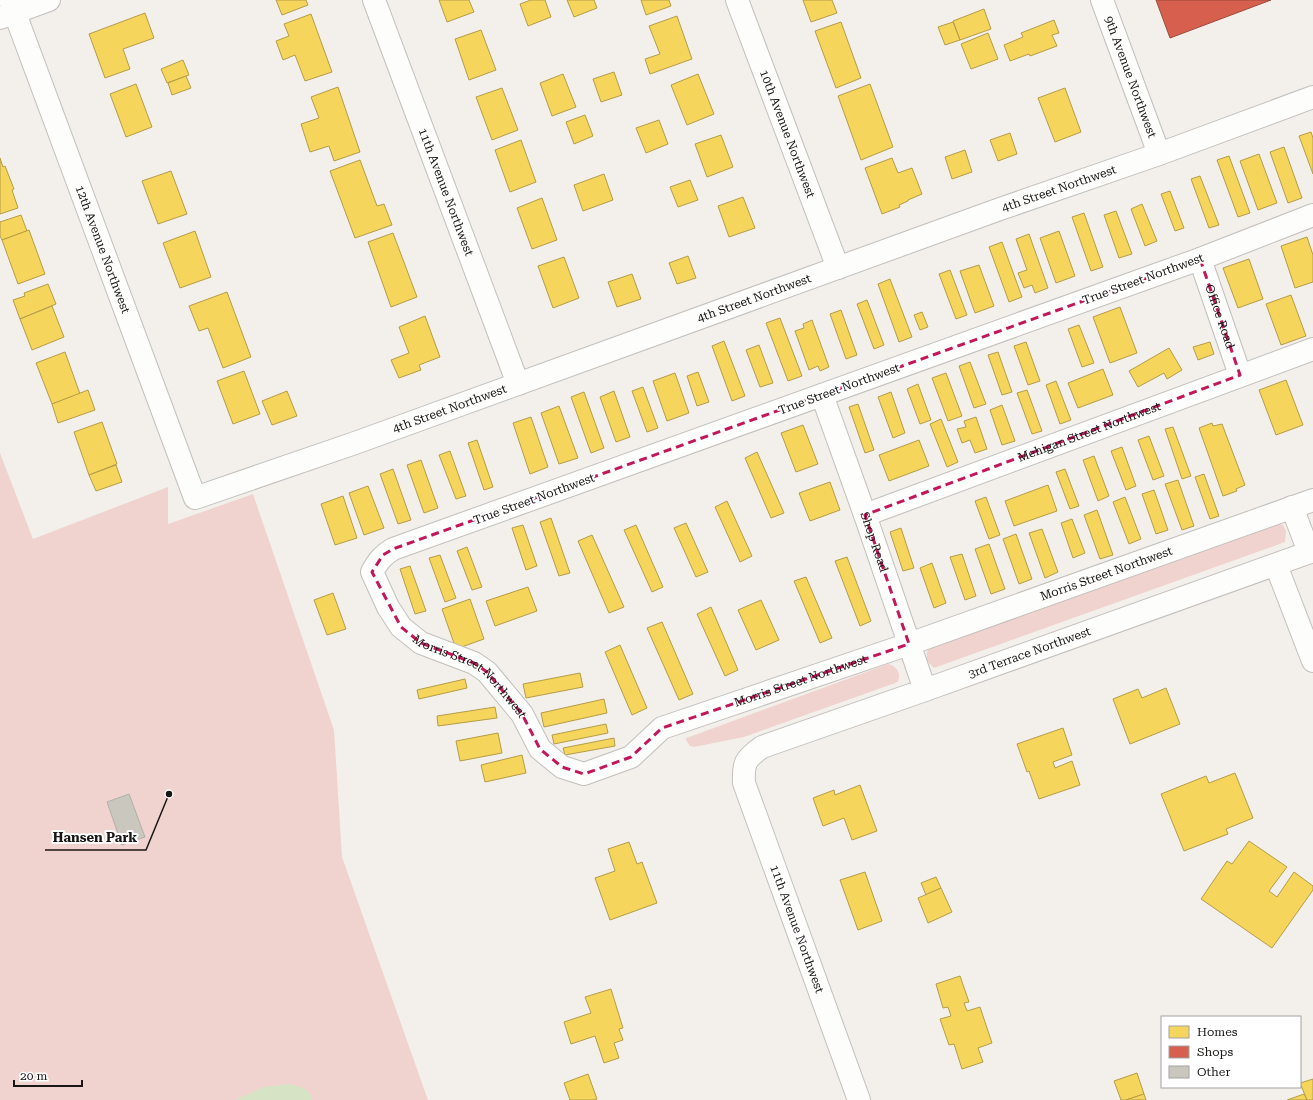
<svg xmlns="http://www.w3.org/2000/svg" width="1313" height="1100" viewBox="0 0 1313 1100" font-family="'Roboto Serif',serif">
<rect width="100%" height="100%" fill="#f3f0ec"/>
<g fill="#f0d3ce">
<polygon points="0,453 33,539 168,487 168,524 253,494 334,730 342,857 428,1100 0,1100"/>
<polygon points="1278,524 1283,525 1286,531 1285,542 934,668 927,661 927,651 929,649"/>
<path d="M888,664C897,666 901,673 898,682L744,737L694,747L690,746L686,740V738L692,736Z"/>
</g>
<path fill="#d7e3c5" d="M289,1084C299,1086 311,1089 312,1100H235L264,1087Z"/>
<g fill="#f6d55c" stroke="#b49c47">
<polygon points="276,0 306,0 308,5 282,15"/>
<polygon points="439,0 469,0 474,12 447,22"/>
<polygon points="531,0 545,0 551,17 528,26 520,4"/>
<polygon points="567,0 594,0 597,8 574,17"/>
<polygon points="641,0 669,0 671,6 646,15"/>
<polygon points="803,0 832,0 837,13 811,22"/>
<polygon points="984,9 991,29 960,40 953,21"/>
<polygon points="145,13 154,38 123,49 130,69 105,78 89,34"/>
<polygon points="311,14 332,72 305,81 295,55 283,60 276,41 289,36 284,24"/>
<polygon points="677,16 692,59 650,74 645,59 660,54 649,26"/>
<polygon points="1054,20 1059,33 1052,35 1057,46 1030,56 1029,54 1010,61 1004,45 1023,37 1021,33"/>
<polygon points="841,22 861,78 836,88 815,31"/>
<polygon points="953,22 960,40 945,45 938,27"/>
<polygon points="481,30 496,70 469,80 455,39"/>
<polygon points="988,33 998,59 971,69 961,44"/>
<polygon points="183,60 189,75 167,83 161,69"/>
<polygon points="614,72 622,95 601,102 593,79"/>
<polygon points="563,74 576,107 552,116 540,83"/>
<polygon points="698,74 714,114 687,125 671,85"/>
<polygon points="186,76 191,88 172,95 168,83"/>
<polygon points="136,84 152,127 126,137 110,94"/>
<polygon points="870,84 893,147 861,160 838,96"/>
<polygon points="338,87 360,152 334,161 329,146 310,152 301,124 319,118 311,97"/>
<polygon points="502,88 518,130 492,140 476,97"/>
<polygon points="1065,88 1081,132 1055,142 1038,98"/>
<polygon points="585,115 593,136 574,144 566,122"/>
<polygon points="659,120 668,144 646,153 636,128"/>
<polygon points="1311,132 1313,138 1313,174 1299,136"/>
<polygon points="1010,133 1017,154 998,161 990,140"/>
<polygon points="721,135 733,167 707,177 695,144"/>
<polygon points="521,140 536,182 510,192 495,150"/>
<polygon points="1284,147 1302,198 1288,203 1270,152"/>
<polygon points="965,150 972,172 952,179 945,157"/>
<polygon points="1259,154 1277,203 1258,210 1240,161"/>
<polygon points="1229,156 1250,213 1238,217 1217,160"/>
<polygon points="0,158 3,167 5,166 14,189 12,190 18,208 0,214"/>
<polygon points="892,158 898,173 912,168 922,194 908,200 908,201 899,205 900,207 882,214 865,168"/>
<polygon points="360,160 377,206 384,204 392,225 355,238 330,171"/>
<polygon points="171,171 187,214 158,224 142,181"/>
<polygon points="604,174 613,200 583,211 574,185"/>
<polygon points="1200,176 1219,225 1209,228 1191,179"/>
<polygon points="690,180 698,200 678,207 670,187"/>
<polygon points="1170,191 1184,228 1175,231 1161,194"/>
<polygon points="743,197 755,228 729,237 718,206"/>
<polygon points="542,198 557,240 532,249 517,208"/>
<polygon points="1142,204 1157,241 1145,246 1131,209"/>
<polygon points="1116,211 1132,254 1119,258 1104,215"/>
<polygon points="1084,213 1103,267 1091,271 1072,217"/>
<polygon points="21,215 27,231 2,240 0,236 0,222"/>
<polygon points="29,230 45,274 18,284 2,240"/>
<polygon points="195,231 211,277 180,288 163,243"/>
<polygon points="1059,231 1075,276 1056,283 1040,238"/>
<polygon points="393,233 417,297 391,307 368,242"/>
<polygon points="1029,234 1048,288 1035,293 1032,285 1024,288 1018,273 1027,270 1016,239"/>
<polygon points="1307,237 1313,255 1313,282 1295,288 1281,246"/>
<polygon points="1002,242 1022,297 1009,302 989,247"/>
<polygon points="688,256 696,278 677,284 669,263"/>
<polygon points="564,257 579,298 553,308 538,266"/>
<polygon points="1249,259 1263,299 1238,308 1223,268"/>
<polygon points="979,265 994,306 975,313 960,271"/>
<polygon points="950,270 967,315 956,319 939,274"/>
<polygon points="632,274 641,299 617,307 608,282"/>
<polygon points="890,279 912,337 899,342 878,284"/>
<polygon points="48,284 56,304 20,319 13,300 25,296 24,293"/>
<polygon points="227,292 251,357 223,368 208,328 199,331 189,306"/>
<polygon points="1291,295 1306,336 1281,345 1266,304"/>
<polygon points="867,300 884,345 874,349 857,304"/>
<polygon points="52,306 64,337 32,350 20,319"/>
<polygon points="1120,307 1137,353 1110,363 1093,317"/>
<polygon points="841,310 857,355 846,359 830,314"/>
<polygon points="922,312 928,327 920,330 914,315"/>
<polygon points="425,316 440,357 419,365 421,370 399,378 391,360 409,353 399,327"/>
<polygon points="780,318 802,376 788,381 766,323"/>
<polygon points="812,320 829,367 820,371 818,366 809,370 795,331 804,328 803,324"/>
<polygon points="1079,325 1094,363 1082,367 1068,329"/>
<polygon points="724,341 745,396 732,401 712,346"/>
<polygon points="1026,342 1040,381 1028,385 1014,346"/>
<polygon points="1210,342 1214,354 1198,360 1193,347"/>
<polygon points="759,345 773,383 760,387 746,350"/>
<polygon points="1169,348 1182,370 1167,379 1164,373 1138,387 1129,371"/>
<polygon points="65,352 80,394 52,404 36,363"/>
<polygon points="998,352 1012,392 1002,395 988,355"/>
<polygon points="970,362 986,404 974,408 959,366"/>
<polygon points="1103,369 1113,395 1078,408 1068,383"/>
<polygon points="244,371 260,414 233,424 217,381"/>
<polygon points="698,372 709,402 697,406 687,376"/>
<polygon points="675,373 689,413 667,421 653,381"/>
<polygon points="946,373 962,416 948,421 932,378"/>
<polygon points="1286,380 1303,425 1276,435 1259,390"/>
<polygon points="1056,381 1071,420 1060,424 1046,385"/>
<polygon points="918,384 931,420 920,424 907,389"/>
<polygon points="643,387 658,428 647,432 632,391"/>
<polygon points="88,390 95,410 58,423 52,404"/>
<polygon points="1027,390 1042,431 1032,434 1017,393"/>
<polygon points="287,391 297,416 272,425 262,401"/>
<polygon points="614,391 630,437 616,442 600,397"/>
<polygon points="584,392 604,448 591,453 571,397"/>
<polygon points="891,392 905,433 893,438 878,397"/>
<polygon points="858,404 874,450 865,453 849,407"/>
<polygon points="1002,405 1015,441 1002,445 990,410"/>
<polygon points="559,406 578,458 559,464 541,413"/>
<polygon points="531,417 548,467 530,474 513,423"/>
<polygon points="976,417 987,449 975,453 970,440 962,443 957,429 966,427 964,421"/>
<polygon points="941,419 958,462 947,467 930,424"/>
<polygon points="102,422 117,464 89,475 74,432"/>
<polygon points="1212,423 1213,426 1222,424 1245,485 1236,489 1237,491 1223,496 1199,428"/>
<polygon points="803,425 818,464 796,472 781,433"/>
<polygon points="1173,427 1191,476 1182,479 1165,429"/>
<polygon points="1149,436 1164,476 1153,480 1138,440"/>
<polygon points="477,440 493,487 484,490 468,443"/>
<polygon points="919,440 929,466 889,481 879,455"/>
<polygon points="1122,447 1136,486 1126,490 1111,451"/>
<polygon points="450,451 466,496 456,499 439,455"/>
<polygon points="757,452 784,513 771,518 745,458"/>
<polygon points="1094,456 1109,496 1098,501 1083,460"/>
<polygon points="421,460 438,508 424,513 407,465"/>
<polygon points="116,465 122,482 96,491 89,475"/>
<polygon points="393,469 411,520 398,524 380,474"/>
<polygon points="1065,469 1079,506 1070,509 1056,472"/>
<polygon points="1204,474 1219,516 1210,519 1195,477"/>
<polygon points="1178,480 1194,526 1182,530 1165,484"/>
<polygon points="830,482 840,510 810,521 799,493"/>
<polygon points="1048,485 1057,511 1014,526 1005,501"/>
<polygon points="368,486 384,528 364,535 349,493"/>
<polygon points="1154,490 1168,530 1156,534 1142,494"/>
<polygon points="343,496 357,538 335,545 321,504"/>
<polygon points="986,497 1000,535 989,539 975,501"/>
<polygon points="1125,497 1141,539 1129,544 1113,502"/>
<polygon points="727,501 752,556 740,562 715,507"/>
<polygon points="1097,510 1113,555 1100,559 1084,515"/>
<polygon points="551,518 570,573 559,576 540,522"/>
<polygon points="1072,519 1085,553 1073,558 1061,523"/>
<polygon points="686,523 708,572 696,577 674,528"/>
<polygon points="523,525 537,566 526,570 512,528"/>
<polygon points="636,525 663,587 652,592 624,530"/>
<polygon points="901,528 914,568 903,571 890,532"/>
<polygon points="1042,529 1058,572 1045,578 1029,533"/>
<polygon points="1016,534 1032,579 1019,584 1003,539"/>
<polygon points="592,535 624,607 609,613 578,541"/>
<polygon points="989,544 1005,589 991,594 975,549"/>
<polygon points="467,547 482,587 472,590 457,551"/>
<polygon points="962,554 976,596 965,600 950,557"/>
<polygon points="440,555 456,598 445,602 429,558"/>
<polygon points="847,557 871,621 860,626 835,561"/>
<polygon points="932,563 946,603 934,608 920,568"/>
<polygon points="410,566 426,611 415,614 400,569"/>
<polygon points="806,577 832,638 820,643 794,581"/>
<polygon points="528,587 537,611 495,626 486,601"/>
<polygon points="333,593 346,629 327,635 314,600"/>
<polygon points="470,599 484,639 456,649 442,609"/>
<polygon points="761,600 779,640 756,650 738,610"/>
<polygon points="711,607 738,670 725,676 697,614"/>
<polygon points="662,622 693,694 679,700 647,628"/>
<polygon points="620,645 647,708 632,715 605,652"/>
<polygon points="580,673 583,687 526,698 523,684"/>
<polygon points="465,679 467,688 419,699 417,690"/>
<polygon points="1166,688 1180,724 1130,744 1113,699 1138,689 1142,698"/>
<polygon points="604,699 607,713 544,727 541,713"/>
<polygon points="495,707 497,718 438,726 437,716"/>
<polygon points="606,724 608,733 554,744 552,735"/>
<polygon points="1063,728 1072,755 1053,762 1055,768 1072,761 1080,785 1039,799 1029,771 1027,772 1017,744"/>
<polygon points="498,733 502,753 460,761 456,741"/>
<polygon points="614,738 615,746 565,755 563,748"/>
<polygon points="522,755 526,773 485,782 481,765"/>
<polygon points="1235,773 1253,818 1226,829 1228,834 1184,851 1161,794 1206,776 1209,783"/>
<polygon points="860,785 877,831 852,840 844,818 823,826 813,798 834,790 835,795"/>
<polygon points="1249,841 1287,867 1269,891 1277,897 1294,872 1313,886 1313,890 1272,948 1201,899 1227,861 1232,864"/>
<polygon points="629,842 637,864 642,862 657,903 610,920 595,878 615,871 608,849"/>
<polygon points="865,872 882,921 858,930 840,880"/>
<polygon points="936,877 941,888 926,895 921,883"/>
<polygon points="941,888 952,912 928,923 918,898"/>
<polygon points="960,976 969,1002 964,1003 967,1011 980,1007 992,1043 978,1048 983,1062 962,1069 954,1044 949,1045 940,1019 951,1016 948,1007 943,1008 936,984"/>
<polygon points="611,989 623,1028 619,1029 623,1040 614,1043 619,1058 604,1063 595,1036 571,1044 564,1022 591,1013 585,997"/>
<polygon points="1137,1073 1144,1094 1126,1100 1121,1100 1114,1081"/>
<polygon points="588,1074 597,1099 593,1100 570,1100 564,1083"/>
<polygon points="1313,1079 1313,1100 1307,1100 1300,1083"/>
<polygon points="1144,1094 1146,1100 1126,1100"/>
<polygon points="1304,1094 1307,1100 1287,1100"/>
</g>
<polygon fill="#d6604d" stroke="#9d4a3c" points="1156,0 1271,0 1170,38"/>
<polygon fill="#cac8be" stroke="#b0afac" points="129,794 145,837 122,845 107,802"/>
<g fill="none" stroke-linecap="round" stroke-linejoin="round">
<defs>
<g id="street">
<path id="s1" d="M10,0L195,498L355,443L1000,209L1159,154L1313,97"/>
<path id="s2" d="M374,0L518,384"/>
<path id="s3" d="M737,0L838,268"/>
<path id="s4" d="M1102,0L1159,154"/>
<polyline points="0,18 49,0"/>
<path id="s5" d="M1313,215L1200,259L393,549C383,555 378,561 372,572L388,607L401,627L421,643L474,663L487,672L522,714L540,749L562,767L584,774L631,757L662,728L909,644L1313,500"/>
<path id="s6" d="M1200,259L1240,375"/>
<path id="s7" d="M822,395L865,515L925,690"/>
<polyline points="1292,507 1309,552"/>
<path id="s8" d="M865,515L1313,349"/>
<polyline points="1276,565 1313,661"/>
<path id="s9" d="M859,1100L744,783C743,763 745,759 762,747L925,690L1313,551"/>
</g>
</defs>
<use href="#street" stroke="#c2bfbc" stroke-width="24"/>
<use href="#street" stroke="#fdfdfc" stroke-width="22"/>
</g>
<path fill="none" stroke="#c2185b" stroke-width="3" stroke-dasharray="8 5" stroke-linejoin="round" d="M1200,259L1240,375L865,515L909,644L662,728L631,757L584,774L562,767L540,749L522,714L487,672L474,663L421,643L401,627L372,572L383,555L393,549Z"/>
<g text-anchor="middle" dominant-baseline="central" stroke-width="4" stroke-linejoin="round" paint-order="stroke">
<g font-size="12" fill="#191715" stroke="#fff">
<text stroke="none"><textPath href="#s4" startOffset="82">9th Avenue Northwest</textPath></text>
<text stroke="none"><textPath href="#s3" startOffset="143">10th Avenue Northwest</textPath></text>
<text stroke="none"><textPath href="#s1" startOffset="1449">4th Street Northwest</textPath></text>
<text stroke="none"><textPath href="#s2" startOffset="205">11th Avenue Northwest</textPath></text>
<text stroke="none"><textPath href="#s1" startOffset="266">12th Avenue Northwest</textPath></text>
<text transform="translate(1143 279) rotate(-20)">True Street Northwest</text>
<text stroke="none"><textPath href="#s1" startOffset="1125">4th Street Northwest</textPath></text>
<text stroke="none"><textPath href="#s6" startOffset="61">Office Road</textPath></text>
<text transform="translate(839 389) rotate(-20)">True Street Northwest</text>
<text stroke="none"><textPath href="#s1" startOffset="801">4th Street Northwest</textPath></text>
<text stroke="none"><textPath href="#s8" startOffset="239">Mehigan Street Northwest</textPath></text>
<text transform="translate(534 499) rotate(-20)">True Street Northwest</text>
<text stroke="none"><textPath href="#s7" startOffset="156">Shop Road</textPath></text>
<text stroke="none"><textPath href="#s5" startOffset="1879">Morris Street Northwest</textPath></text>
<text stroke="none"><textPath href="#s9" startOffset="664">3rd Terrace Northwest</textPath></text>
<text stroke="none"><textPath href="#s5" startOffset="1159">Morris Street Northwest</textPath></text>
<text stroke="none"><textPath href="#s5" startOffset="1555">Morris Street Northwest</textPath></text>
<text transform="translate(797 929) rotate(70)">11th Avenue Northwest</text>
</g>
</g>
<path fill="none" stroke="#191715" stroke-width="1.5" d="M169 794L146 850H45"/>
<circle fill="#191715" stroke="#fff" stroke-width="1.5" cx="169" cy="794" r="4"/>
<g font-size="13" text-anchor="middle" font-weight="bold" fill="#191715" stroke="#fff" stroke-width="4" stroke-linejoin="round" paint-order="stroke">
<text x="95" y="842">Hansen Park</text>
</g>
<rect x="1161" y="1016" width="140" height="72" fill="#ffffff" stroke="#a3a2a1"/>
<rect x="1169" y="1026" width="20" height="12" fill="#f6d55c" stroke="#a3a2a1"/>
<text x="1197" y="1036" font-size="12" fill="#191715">Homes</text>
<rect x="1169" y="1046" width="20" height="12" fill="#d6604d" stroke="#a3a2a1"/>
<text x="1197" y="1056" font-size="12" fill="#191715">Shops</text>
<rect x="1169" y="1066" width="20" height="12" fill="#cac8be" stroke="#a3a2a1"/>
<text x="1197" y="1076" font-size="12" fill="#191715">Other</text>
<path d="M14 1080v6h68v-6" fill="none" stroke="#191715" stroke-width="2"/>
<text x="20" y="1080" font-size="12" fill="#191715" stroke="#ffffff" stroke-width="3" paint-order="stroke">20 m</text>
</svg>
